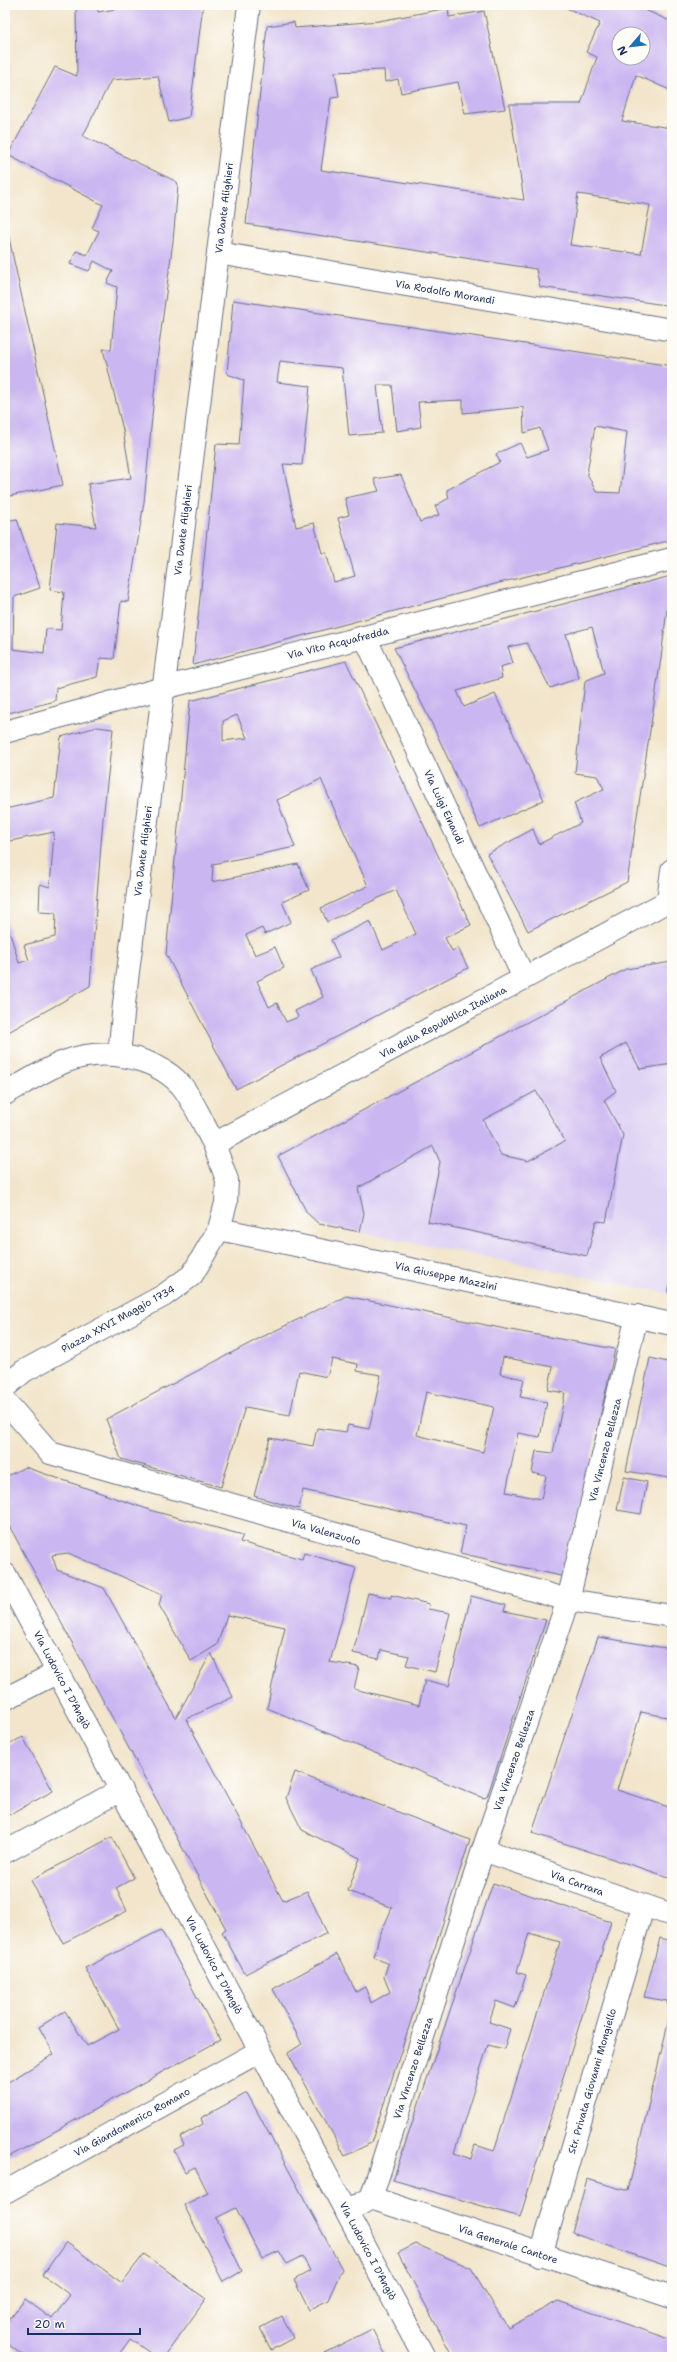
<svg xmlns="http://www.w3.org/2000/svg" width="677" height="2362" viewBox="0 0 677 2362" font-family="'Shantell Sans',sans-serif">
<rect width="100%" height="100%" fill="#fdfcf7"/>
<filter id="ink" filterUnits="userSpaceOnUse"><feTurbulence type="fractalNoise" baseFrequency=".025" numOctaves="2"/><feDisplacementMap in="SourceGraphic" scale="8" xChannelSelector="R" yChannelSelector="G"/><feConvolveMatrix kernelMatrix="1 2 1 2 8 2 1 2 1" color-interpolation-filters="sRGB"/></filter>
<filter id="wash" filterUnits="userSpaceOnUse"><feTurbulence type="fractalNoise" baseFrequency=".012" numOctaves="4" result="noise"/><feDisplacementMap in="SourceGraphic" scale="16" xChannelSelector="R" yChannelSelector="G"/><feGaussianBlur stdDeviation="0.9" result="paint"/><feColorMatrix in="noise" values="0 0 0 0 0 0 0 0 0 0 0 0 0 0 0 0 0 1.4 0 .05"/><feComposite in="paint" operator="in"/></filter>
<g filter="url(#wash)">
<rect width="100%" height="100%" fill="#f2e5cb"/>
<polygon fill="#e0d4f4" points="672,962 672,1294 319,1224 307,1213 278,1156 626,969"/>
<g id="blocks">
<g fill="#cab6f1" fill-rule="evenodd">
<polygon points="76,5 97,5 98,12 140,5 203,5 189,117 169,122 158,76 111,80 83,136 177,182 178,185 173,241 158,353 144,502 128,602 121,601 114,659 100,658 97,677 56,688 55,701 5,714 5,521 17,519 40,588 14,597 13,649 44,653 46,629 61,630 64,592 50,590 57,523 96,527 88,484 131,478 123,430 103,349 111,350 117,287 107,283 113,271 94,261 89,271 70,264 76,251 87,255 99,231 92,228 103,205 8,155 55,67 77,76"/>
<path d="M560,5H634L672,22V91L636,75L622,121L672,128V306L540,287L536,269L246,224L267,26L294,22L295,28L379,21L448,8L449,17L484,11L505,109L465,114L458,82L401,93L398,79L385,82L384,70L335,72L339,97L331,98L321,170L524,200L509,104H581L597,57L586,52L600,23ZM619,34H643V58H619ZM578,194L650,205L641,254L570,245Z"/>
<polygon points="5,63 7,75 5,75"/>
<polygon points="5,220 63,485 5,497"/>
<path d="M233,300L672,366V540L495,584L193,665L216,444L239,445L244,380L227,374ZM280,361L342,368L349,436L382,433L377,385H392L397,431L421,427L418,402L463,400V413L523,407L524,433L540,428L548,450L527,457L520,443L496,454L500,462L447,490L449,498L435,506L439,515L420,522L401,475L374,479L379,491L345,498L349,515L338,518L355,576L334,582L326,552L322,553L314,523L296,527L283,464L302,465L310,386L277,382ZM595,426L627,432L620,493L596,492L587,473Z"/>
<polygon points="671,576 661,658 627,882 528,931 487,854 533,829 539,844 581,823 574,803 604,789 597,776 575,773 585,681 604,673 592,627 566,634 579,678 550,688 527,643 508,647 513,663 500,667 502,678 457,691 464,707 495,694 544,800 480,828 433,726 394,648"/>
<path d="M346,661L471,925L445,938L452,951L458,948L468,968L236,1089L166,954L190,701ZM237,715L247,738L223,741V721ZM321,779L368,886L321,908L327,922L396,890L416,934L383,950L370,921L331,940L339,957L311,970L323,997L295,1011L298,1017L286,1022L277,1003L269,1007L257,981L284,968L275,947L255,955L246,935L262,928L265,934L291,922L282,902L309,890L298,864L212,882L213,864L295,847L277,800Z"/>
<polygon points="97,727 113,729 103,819 90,986 5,1034 5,917 19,963 29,960 24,945 55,937 56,913 39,912 40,884 50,887 54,832 5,842 5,809 54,798 61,737"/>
<path d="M672,962V1064L640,1069L626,1043L600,1058L616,1091L604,1100L623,1135L606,1222L596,1221L587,1256L428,1222L440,1162L433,1146L358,1188L364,1213L360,1232L319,1224L307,1213L278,1156L626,969ZM536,1091L565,1141L528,1161L501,1155L483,1120Z"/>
<polygon points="671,1280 672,1280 672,1294 668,1293"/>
<path d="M346,1296L510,1330L615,1349L565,1577L460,1553L466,1526L303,1490L299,1509L254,1496L270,1438L313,1446L317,1428L346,1432L348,1425L369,1429L381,1375L357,1371L358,1364L332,1359L327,1377L299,1371L290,1415L245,1407L221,1487L121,1459L106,1419L258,1339ZM503,1357L553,1367L548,1390L565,1393L553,1453L536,1451L532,1473L546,1476L541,1499L506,1492L518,1433L540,1437L547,1402L520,1397L524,1379L500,1374ZM426,1392L494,1407L483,1452L417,1435Z"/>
<polygon points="650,1358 672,1363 672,1463 669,1478 626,1471"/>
<polygon points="25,1467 153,1511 243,1535 240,1542 302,1559 304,1553 356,1568 330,1662 359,1667 354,1689 419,1705 425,1680 449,1686 471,1596 506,1605 504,1611 546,1620 487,1797 483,1798 267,1708 285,1627 227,1615 217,1645 191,1661 159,1605 162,1594 68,1553 52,1555 57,1570 104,1588 176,1718 211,1653 233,1697 186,1719 283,1901 307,1891 327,1933 245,1974 222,1932 226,1929 5,1518 5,1477"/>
<polygon points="624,1477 647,1482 641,1514 617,1510"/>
<polygon points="368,1593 391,1598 391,1595 429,1604 428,1609 450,1613 435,1672 406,1665 409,1656 381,1650 379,1659 353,1653"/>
<polygon points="598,1637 672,1649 672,1718 641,1712 617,1790 672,1808 672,1878 532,1833"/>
<polygon points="23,1737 53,1791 5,1817 5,1746"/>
<polygon points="295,1772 470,1840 371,2143 345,2156 288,2053 302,2044 273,1989 337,1954 356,1992 365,1987 371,2003 390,1992 384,1977 388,1964 374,1957 379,1937 392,1908 348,1891 360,1858 302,1830 286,1798"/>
<polygon points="112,1837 134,1878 116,1888 127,1911 63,1943 31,1880"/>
<path d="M493,1883L611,1922L520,2217L393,2180ZM529,1933L560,1942L494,2151L475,2145L471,2159L454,2153L488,2045L504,2049L510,2029L489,2022L496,2001L515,2008L526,1975L517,1972Z"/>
<polygon points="161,1930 220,2040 5,2159 5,2084 54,2054 39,2027 65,2011 87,2046 119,2029 85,1968"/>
<polygon points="660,1938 672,1941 672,2268 572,2233 587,2179 628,2191 670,2015 667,2001 644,1997"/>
<polygon points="247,2093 342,2269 328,2300 309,2310 294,2280 310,2271 303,2256 287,2264 279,2251 262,2259 236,2208 216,2218 242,2271 223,2282 184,2205 208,2193 195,2167 185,2172 174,2150 184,2145 180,2137 203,2124 201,2118"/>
<polygon points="66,2242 122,2283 144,2254 206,2299 164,2357 156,2357 130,2339 117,2357 25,2357 5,2342 5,2326 25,2299 52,2319 70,2295 43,2275"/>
<polygon points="416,2244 471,2268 508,2328 558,2301 672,2340 672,2357 453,2357 398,2253"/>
<polygon points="282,2316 293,2338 271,2350 260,2328"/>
<polygon points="372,2329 387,2357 323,2357 324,2353"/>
</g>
</g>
</g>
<g filter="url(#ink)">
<use href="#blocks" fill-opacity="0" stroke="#666f84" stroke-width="1"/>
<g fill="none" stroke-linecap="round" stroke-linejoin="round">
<defs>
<g id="minor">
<polyline points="218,253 672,330"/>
<polyline points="365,637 524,978"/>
<polyline points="5,732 163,688 672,559"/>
<polyline points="119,1055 124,1004 249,5"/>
<path d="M5,1094C24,1083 44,1070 64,1062C102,1047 153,1055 181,1085C193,1099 205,1128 214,1144"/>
<polyline points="219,1229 672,1324"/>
<polyline points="5,1401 50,1453 568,1600 672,1616"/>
<polyline points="5,1574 424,2357"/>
<polyline points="5,1699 58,1672"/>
<polyline points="483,1850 672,1915"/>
<polyline points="5,1852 121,1790"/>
<polyline points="5,2192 260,2051"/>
<polyline points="371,2198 483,1850 568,1600 637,1316"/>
<polyline points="359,2205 371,2198 672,2297"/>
<polyline points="541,2255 643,1907"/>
</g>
<g id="tertiary">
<polyline points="668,901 672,870"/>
<polyline points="5,1387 24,1371 163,1296 192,1275 219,1229 226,1203 227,1180 214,1144 672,899"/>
</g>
</defs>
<use href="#minor" stroke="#666f84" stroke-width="24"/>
<use href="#tertiary" stroke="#666f84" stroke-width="24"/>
<use href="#minor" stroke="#fff" stroke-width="22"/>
<use href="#tertiary" stroke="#fff" stroke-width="22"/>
</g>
</g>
<g text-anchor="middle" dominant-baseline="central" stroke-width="3" stroke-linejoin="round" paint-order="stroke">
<g font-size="10" fill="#1b2f5e" stroke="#fdfcf7">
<text transform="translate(224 208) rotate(-83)">Via Dante Alighieri</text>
<text transform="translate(445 292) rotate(10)">Via Rodolfo Morandi</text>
<text transform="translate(183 530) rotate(-83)">Via Dante Alighieri</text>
<text transform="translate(338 643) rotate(-14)">Via Vito Acquafredda</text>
<text transform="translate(444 807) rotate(65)">Via Luigi Einaudi</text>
<text transform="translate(143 851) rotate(-83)">Via Dante Alighieri</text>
<text transform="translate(443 1022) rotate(-28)">Via della Repubblica Italiana</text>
<text transform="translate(446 1276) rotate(12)">Via Giuseppe Mazzini</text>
<text transform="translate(118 1319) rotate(-29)">Piazza XXVI Maggio 1734</text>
<text transform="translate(605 1450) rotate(-76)">Via Vincenzo Bellezza</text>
<text transform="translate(326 1532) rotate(16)">Via Valenzuolo</text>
<text transform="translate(62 1680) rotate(62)">Via Ludovico I D'Angiò</text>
<text transform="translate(514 1760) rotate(-71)">Via Vincenzo Bellezza</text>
<text transform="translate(577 1883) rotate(20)">Via Carrara</text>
<text transform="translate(214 1965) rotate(62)">Via Ludovico I D'Angiò</text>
<text transform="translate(413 2068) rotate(-72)">Via Vincenzo Bellezza</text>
<text transform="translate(592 2081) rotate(-74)">Str. Privata Giovanni Mongiello</text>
<text transform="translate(132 2122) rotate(-29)">Via Giandomenico Romano</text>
<text transform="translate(508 2244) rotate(18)">Via Generale Cantore</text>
<text transform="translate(368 2251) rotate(62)">Via Ludovico I D'Angiò</text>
</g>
</g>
<rect width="677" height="2362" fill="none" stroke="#fdfcf7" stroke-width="20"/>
<g transform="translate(631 46) rotate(242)"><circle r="19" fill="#fdfcf7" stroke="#a3aaba"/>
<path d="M0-3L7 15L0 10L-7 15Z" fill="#1f6fb2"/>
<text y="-6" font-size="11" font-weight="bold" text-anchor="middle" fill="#1b2f5e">N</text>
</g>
<path d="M28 2328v6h112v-6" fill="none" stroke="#1b2f5e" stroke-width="2"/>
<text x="34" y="2328" font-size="12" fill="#1b2f5e" stroke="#fdfcf7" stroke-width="3" paint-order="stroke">20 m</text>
</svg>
